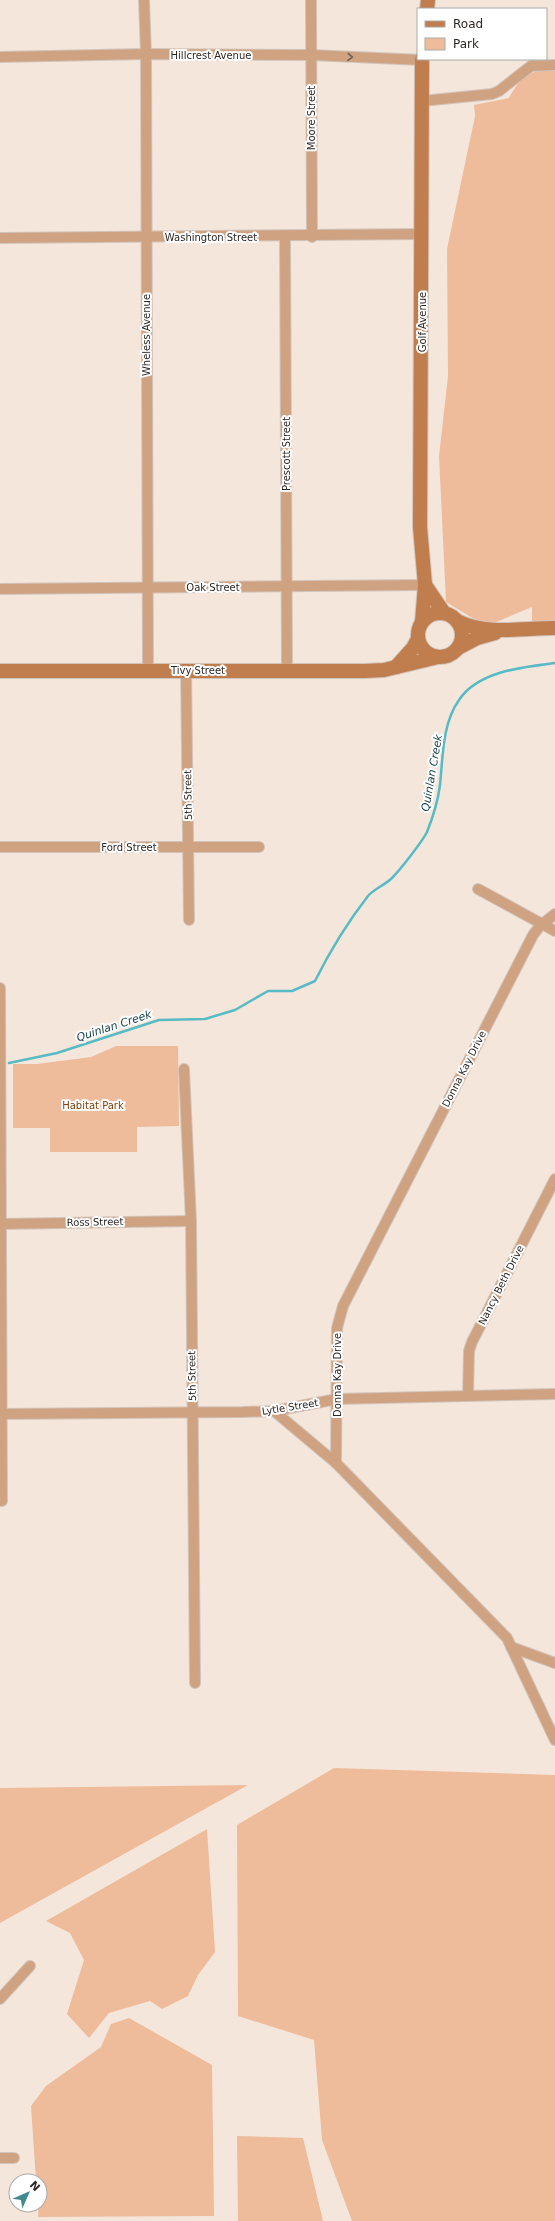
<svg xmlns="http://www.w3.org/2000/svg" width="555" height="2221" viewBox="0 0 555 2221" font-family="'DejaVu Sans',sans-serif">
<rect width="100%" height="100%" fill="#f5e6dc"/>
<g fill="#eebc9a">
<path d="M555,69V620L532,623V607L494,623L479,622L446,602L439,456L448,376L447,249L475,116L474,105L509,98C521,76 530,70 555,69Z"/>
<polygon points="116,1046 178,1046 179,1126 137,1127 137,1152 50,1152 50,1128 13,1128 13,1064 37,1064 91,1057"/>
<polygon points="334,1768 555,1775 555,2221 352,2221 322,2140 314,2040 238,2016 237,1825"/>
<polygon points="248,1785 0,1923 0,1788"/>
<polygon points="207,1829 215,1952 198,1975 188,1996 162,2009 150,2001 109,2013 89,2038 67,2014 84,1960 70,1933 46,1921"/>
<polygon points="129,2018 212,2065 214,2216 38,2217 40,2181 36,2181 31,2106 46,2086 101,2047 111,2024"/>
<polygon points="237,2136 303,2138 323,2221 238,2221"/>
</g>
<g fill="none" stroke-linecap="round" stroke-linejoin="round">
<path stroke="#56bbc4" stroke-width="2.5" d="M9,1063L57,1053L159,1020L205,1019L235,1010L268,991H292L315,981C330,951 347,923 368,896C374,889 385,885 392,878C400,870 422,842 427,832C433,817 438,801 440,785C443,757 442,724 459,700C478,671 523,667 555,663"/>
<defs>
<g id="street">
<polyline points="144,0 146,54 148,671"/>
<polyline points="311,0 312,237"/>
<polyline points="0,57 146,54 311,55 422,60"/>
<polyline points="422,101 492,94 499,91 531,66 555,65"/>
<polyline points="285,237 287,671"/>
<polyline points="0,238 422,234"/>
<polyline points="0,589 425,585"/>
<polyline points="186,670 189,920"/>
<polyline points="0,847 259,847"/>
<polyline points="478,889 555,931"/>
<polyline points="555,914 540,926 533,935 343,1306 337,1328 336,1463 507,1638 555,1740"/>
<polyline points="0,988 2,1501"/>
<polyline points="184,1069 191,1221 195,1683"/>
<polyline points="0,1224 191,1221"/>
<polyline points="468,1396 469,1351 472,1342 555,1179"/>
<polyline points="274,1411 336,1463"/>
<polyline points="0,1414 243,1412 274,1411 337,1399 555,1394"/>
<polyline points="511,1647 555,1663"/>
<polyline points="0,1999 30,1966"/>
<polyline points="0,2158 14,2158"/>
</g>
<g id="secondary">
<polyline points="427,9 428,0"/>
<polyline points="425,585 444,613"/>
<circle cx="440" cy="635" r="22"/>
<path d="M457,621C487,636 522,628 555,628"/>
<polyline points="422,622 425,585 420,527 422,59"/>
<polyline points="458,648 477,638 495,633"/>
<polyline points="396,667 413,648 418,639"/>
<polyline points="0,671 365,671 384,670 438,657"/>
</g>
</defs>
<use href="#street" stroke="#d1c4bb" stroke-width="12"/>
<use href="#secondary" stroke="#d1c4bb" stroke-width="16"/>
<use href="#street" stroke="#cfa282" stroke-width="10"/>
<use href="#secondary" stroke="#c07d4d" stroke-width="14"/>
</g>
<defs><path id="oneway-chevron" d="M-2-3.5L2.5 0L-2 3.5" fill="none" stroke-width="1.6" stroke-linecap="round" stroke-linejoin="round"/></defs>
<use stroke="#765e4e" href="#oneway-chevron" transform="translate(350 57) rotate(2)"/>
<g text-anchor="middle" dominant-baseline="central" stroke-width="4" stroke-linejoin="round" paint-order="stroke">
<g font-size="10" fill="#2d2724" stroke="#fff">
<text x="211" y="55">Hillcrest Avenue</text>
<text transform="translate(311 118) rotate(-90)">Moore Street</text>
<text x="211" y="237">Washington Street</text>
<text transform="translate(422 322) rotate(-90)">Golf Avenue</text>
<text transform="translate(146 335) rotate(-90)">Wheless Avenue</text>
<text transform="translate(286 454) rotate(-90)">Prescott Street</text>
<text x="213" y="587">Oak Street</text>
<text x="198" y="670">Tivy Street</text>
<text transform="translate(188 795) rotate(-91)">5th Street</text>
<text x="129" y="847">Ford Street</text>
<text transform="translate(464 1069) rotate(-63)">Donna Kay Drive</text>
<text transform="translate(95 1222) rotate(-1)">Ross Street</text>
<text transform="translate(501 1285) rotate(-63)">Nancy Beth Drive</text>
<text transform="translate(337 1375) rotate(-90)">Donna Kay Drive</text>
<text transform="translate(192 1376) rotate(-91)">5th Street</text>
<text transform="translate(290 1407) rotate(-9)">Lytle Street</text>
</g>
<g font-size="10" fill="#7b410e" stroke="#fff">
<text x="93" y="1105">Habitat Park</text>
</g>
<g font-size="11" font-style="italic" fill="#18464a" stroke="#fff">
<text transform="translate(432 773) rotate(-80)">Quinlan Creek</text>
<text transform="translate(114 1026) rotate(-18)">Quinlan Creek</text>
</g>
</g>
<rect x="417" y="8" width="130" height="52" fill="#ffffff" stroke="#aba9a7"/>
<rect x="425" y="21" width="20" height="6" fill="#c07d4d" stroke="#aba9a7"/>
<text x="453" y="28" font-size="12" fill="#2d2724">Road</text>
<rect x="425" y="38" width="20" height="12" fill="#eebc9a" stroke="#aba9a7"/>
<text x="453" y="48" font-size="12" fill="#2d2724">Park</text>
<g transform="translate(28 2193) rotate(45)"><circle r="19" fill="#ffffff" stroke="#aba9a7"/>
<path d="M0-3L7 15L0 10L-7 15Z" fill="#428a90"/>
<text y="-6" font-size="11" font-weight="bold" text-anchor="middle" fill="#2d2724">N</text>
</g>
</svg>
